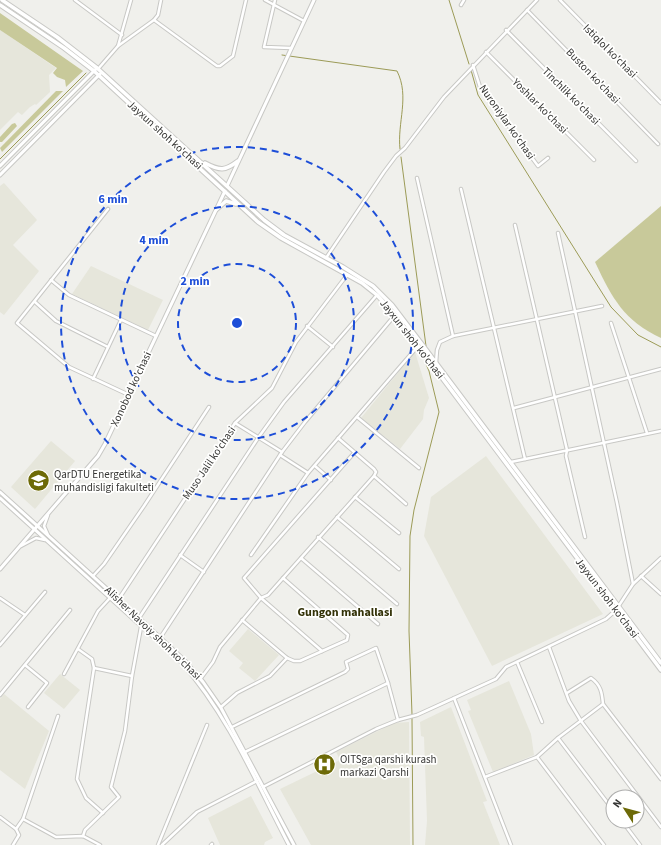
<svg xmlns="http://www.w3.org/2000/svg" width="661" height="845" viewBox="0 0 661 845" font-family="'Source Sans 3',sans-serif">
<rect width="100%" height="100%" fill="#f0f0ec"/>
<g fill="#e6e6db">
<polygon points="0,30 56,68 49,75 50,92 36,105 35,104 30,107 22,115 18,112 0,130"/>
<polygon points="4,183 37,220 13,245 39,271 4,315 0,312 0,186"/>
<polygon points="91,266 163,300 148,330 72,294"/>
<polygon points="415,352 429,398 424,410 423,419 400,449 361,418"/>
<polygon points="51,441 75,461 35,509 11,487"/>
<polygon points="486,456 603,614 492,666 424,536 431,497"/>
<polygon points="248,629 279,655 255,681 239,668 243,663 229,651"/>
<polygon points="60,674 80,690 64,709 44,693"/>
<polygon points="509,681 531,734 534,755 493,772 468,711 471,710 467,700"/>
<polygon points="4,694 49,731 25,789 0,770 0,699"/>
<polygon points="451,707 487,801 483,802 500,845 425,845 427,821 424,737 421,736 420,722"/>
<polygon points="409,722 410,845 311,845 280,789 340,760 336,752 394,723"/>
<polygon points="251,796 273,838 265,842 264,845 220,845 208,818"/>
</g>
<g fill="#c8c99a">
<polygon points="0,13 83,71 66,87 65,80 57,77 53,73 57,68 0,30"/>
<polygon points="56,91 63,91 2,152 0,148"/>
<polygon points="15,123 17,126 2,142 0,142 0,137 12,124"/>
<path d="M661,206V338C624,321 612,298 595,262Z"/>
</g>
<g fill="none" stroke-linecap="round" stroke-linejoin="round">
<g stroke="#9c9b57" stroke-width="1">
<polyline points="449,0 469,64"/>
<path d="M282,55L397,71C410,97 397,122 400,149"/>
<polyline points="471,70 478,95 611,307 638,335 661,347"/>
<polyline points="401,157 426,346"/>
<polyline points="0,159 86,73"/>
<polyline points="412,714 409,631 410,536 414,510 439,412 429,371 425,362 425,357"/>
<polyline points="412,718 413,845"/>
</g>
<defs>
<g id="minor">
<polyline points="75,0 122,35"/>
<polyline points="265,0 304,21"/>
<polyline points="275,0 264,47 291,48"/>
<polyline points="560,0 661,103"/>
<polyline points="461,5 464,0"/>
<polyline points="527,10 658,144"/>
<polyline points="154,20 217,66 220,66 233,56 246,0"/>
<polyline points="506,30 636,161"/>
<polyline points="118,46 131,0"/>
<polyline points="486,52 594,160"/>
<polyline points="473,65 480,87 538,166 548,158"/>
<polyline points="98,69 118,46 154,20 158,15 161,0"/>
<polyline points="417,178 453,336"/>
<polyline points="461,189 525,459"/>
<polyline points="108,209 17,323 69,367 129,395"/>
<polyline points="515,225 567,450 566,456 585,537"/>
<polyline points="558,233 617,503 633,584"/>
<polyline points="326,258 384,172 396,156 405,148 444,97 537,0"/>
<polyline points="51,280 69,295 156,336"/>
<polyline points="35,302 56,321 108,347"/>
<polyline points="611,323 647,433"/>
<polyline points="307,326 333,347"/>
<polyline points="436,363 437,350 440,342 453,336 602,306"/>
<polyline points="93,379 121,320"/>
<polyline points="514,408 661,369"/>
<polyline points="357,417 419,468"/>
<polyline points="235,423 282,452"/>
<polyline points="280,455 308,473"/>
<polyline points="511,462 661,431"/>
<polyline points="315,466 331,480"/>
<polyline points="374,476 406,504"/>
<polyline points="355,497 399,533"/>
<polyline points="337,517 399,569"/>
<polyline points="48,535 44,526 48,515"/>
<polyline points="318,537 397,604"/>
<polyline points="21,546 36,538 45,540"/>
<polyline points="180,555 204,572"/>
<polyline points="251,555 308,473 418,346"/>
<polyline points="301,558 378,624"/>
<polyline points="93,576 104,564 144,506 209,407"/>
<polyline points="641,576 661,594"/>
<polyline points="0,598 25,615"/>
<polyline points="118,600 235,423 272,388 296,342 347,275"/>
<polyline points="139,618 258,438 284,402 377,295"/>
<polyline points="242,620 287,658 294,661 300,661 347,640 348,635 283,578"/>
<polyline points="160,638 282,452 305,422 395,315"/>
<polyline points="0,645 45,592"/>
<polyline points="549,647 569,701 581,721 661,827"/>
<polyline points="78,649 92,659 94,668 77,779 86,798 103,813"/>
<polyline points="322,651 261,598 244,578 354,453"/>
<polyline points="517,662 542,722"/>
<polyline points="25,665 47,683 28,707"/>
<polyline points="94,668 132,676"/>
<polyline points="64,674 98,611 110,598"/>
<polyline points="201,678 213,662 220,647 261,598 268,595 374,476 376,472 374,469 338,438"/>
<path d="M567,693L591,678C601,685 602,693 603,704L661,779"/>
<polyline points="0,695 70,610"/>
<polyline points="454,698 511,845"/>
<polyline points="221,707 237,693 270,676 287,658"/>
<polyline points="232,727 345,672 348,669 346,662 376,648 388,683 398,720"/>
<polyline points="558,738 613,810"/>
<polyline points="245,752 388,683"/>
<polyline points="537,757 604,845"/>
<polyline points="485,777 537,757 558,738 603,704"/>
<polyline points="263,787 376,729 398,720 417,715 496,679 506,667 606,619 616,610 633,584 661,558"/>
<polyline points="0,817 16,829 23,819 58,716"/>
<polyline points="23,819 56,837 83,836 100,845"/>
<polyline points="622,821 640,845"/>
<polyline points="83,836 85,830 119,797 111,787 125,731 132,676 141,627"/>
<polyline points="13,845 19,835 16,829"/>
<polyline points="158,845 207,725"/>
<polyline points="162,845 197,812 257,781"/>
<polyline points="211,845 212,844"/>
</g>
<g id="major">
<polyline points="0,166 97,68"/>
<polyline points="0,175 100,74"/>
<polyline points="227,186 314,0"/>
<polyline points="0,492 139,618 183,659 203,682 221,708 294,845"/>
<path d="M0,498L182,663C228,715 257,784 289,845"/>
<polyline points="0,569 98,456 105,444 225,191"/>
</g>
<g id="highway">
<polyline points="2,0 57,37 97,68 264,220 284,235 343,267 373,286 392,305 421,343 661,663"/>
<polyline points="0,5 64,48 94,71 258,222 281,238 362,283 377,295 395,315 661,670"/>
<path d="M205,163C220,171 225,171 238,161"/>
<polyline points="217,209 226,201 236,204"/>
</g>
</defs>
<use href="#minor" stroke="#c8c8c5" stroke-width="4.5"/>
<use href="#major" stroke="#c8c8c5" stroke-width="5"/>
<use href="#highway" stroke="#c8c8c5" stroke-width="5.5"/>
<use href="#minor" stroke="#fff" stroke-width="2.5"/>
<use href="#major" stroke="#fff" stroke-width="3"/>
<use href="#highway" stroke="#fff" stroke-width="3.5"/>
</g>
<g fill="none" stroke="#1d4ed8" stroke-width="2" stroke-dasharray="7 5">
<circle cx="237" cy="323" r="59"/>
<circle cx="237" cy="323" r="117"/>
<circle cx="237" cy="323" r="176"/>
</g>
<defs>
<symbol id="university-disc" viewBox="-11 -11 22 22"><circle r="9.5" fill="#6d6a07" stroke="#fffffe"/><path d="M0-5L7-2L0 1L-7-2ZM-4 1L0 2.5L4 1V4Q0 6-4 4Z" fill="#fff"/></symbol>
<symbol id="hospital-disc" viewBox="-11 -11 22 22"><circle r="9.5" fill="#6d6a07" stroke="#fffffe"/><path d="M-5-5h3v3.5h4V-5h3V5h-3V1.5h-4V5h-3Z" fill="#fff"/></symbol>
</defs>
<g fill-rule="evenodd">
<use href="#university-disc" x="26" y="468" width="25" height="25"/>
<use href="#hospital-disc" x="312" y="752" width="25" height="25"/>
</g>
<g text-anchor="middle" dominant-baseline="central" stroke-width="3.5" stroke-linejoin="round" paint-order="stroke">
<g font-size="11" fill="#353533" stroke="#fffffe">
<text transform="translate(610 51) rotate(45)">Istiqlol ko'chasi</text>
<text transform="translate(593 76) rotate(46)">Buston ko'chasi</text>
<text transform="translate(571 96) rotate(45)">Tinchlik ko'chasi</text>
<text transform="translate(540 106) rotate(45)">Yoshlar ko'chasi</text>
<text transform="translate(507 122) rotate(55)">Nuroniylar ko'chasi</text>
<text transform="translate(165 135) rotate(42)">Jayxun shoh ko'chasi</text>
<text transform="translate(412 339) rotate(52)">Jayxun shoh ko'chasi</text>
<text transform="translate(131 389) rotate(-65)">Xonobod ko'chasi</text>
<text transform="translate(209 463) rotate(-56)">Muso Jalil ko'chasi</text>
<text transform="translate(607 598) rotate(53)">Jayxun shoh ko'chasi</text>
<text transform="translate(153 633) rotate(44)">Alisher Navoiy shoh ko'chasi</text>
</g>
<g font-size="11" fill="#353533" stroke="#fffffe" text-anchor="start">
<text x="54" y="474">QarDTU Energetika<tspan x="54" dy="13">muhandisligi fakulteti</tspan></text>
<text x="340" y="759">OITSga qarshi kurash<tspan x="340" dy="13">markazi Qarshi</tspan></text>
</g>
<g font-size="12" font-weight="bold" fill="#333207" stroke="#fffffe">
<text x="345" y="612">Gungon mahallasi</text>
</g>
</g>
<circle cx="237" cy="323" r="6" fill="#1d4ed8" stroke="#fffffe" stroke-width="2"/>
<g font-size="12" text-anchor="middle" font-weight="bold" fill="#1d4ed8" stroke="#fffffe" stroke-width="3.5" stroke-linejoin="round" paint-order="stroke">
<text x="113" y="203">6 min</text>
<text x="154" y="244">4 min</text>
<text x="195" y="285">2 min</text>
</g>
<g transform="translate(625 809) rotate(306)"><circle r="19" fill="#fffffe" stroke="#aeaead"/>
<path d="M0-3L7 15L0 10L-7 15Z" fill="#6d6a07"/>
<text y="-6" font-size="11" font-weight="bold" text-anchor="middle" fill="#353533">N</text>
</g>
</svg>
